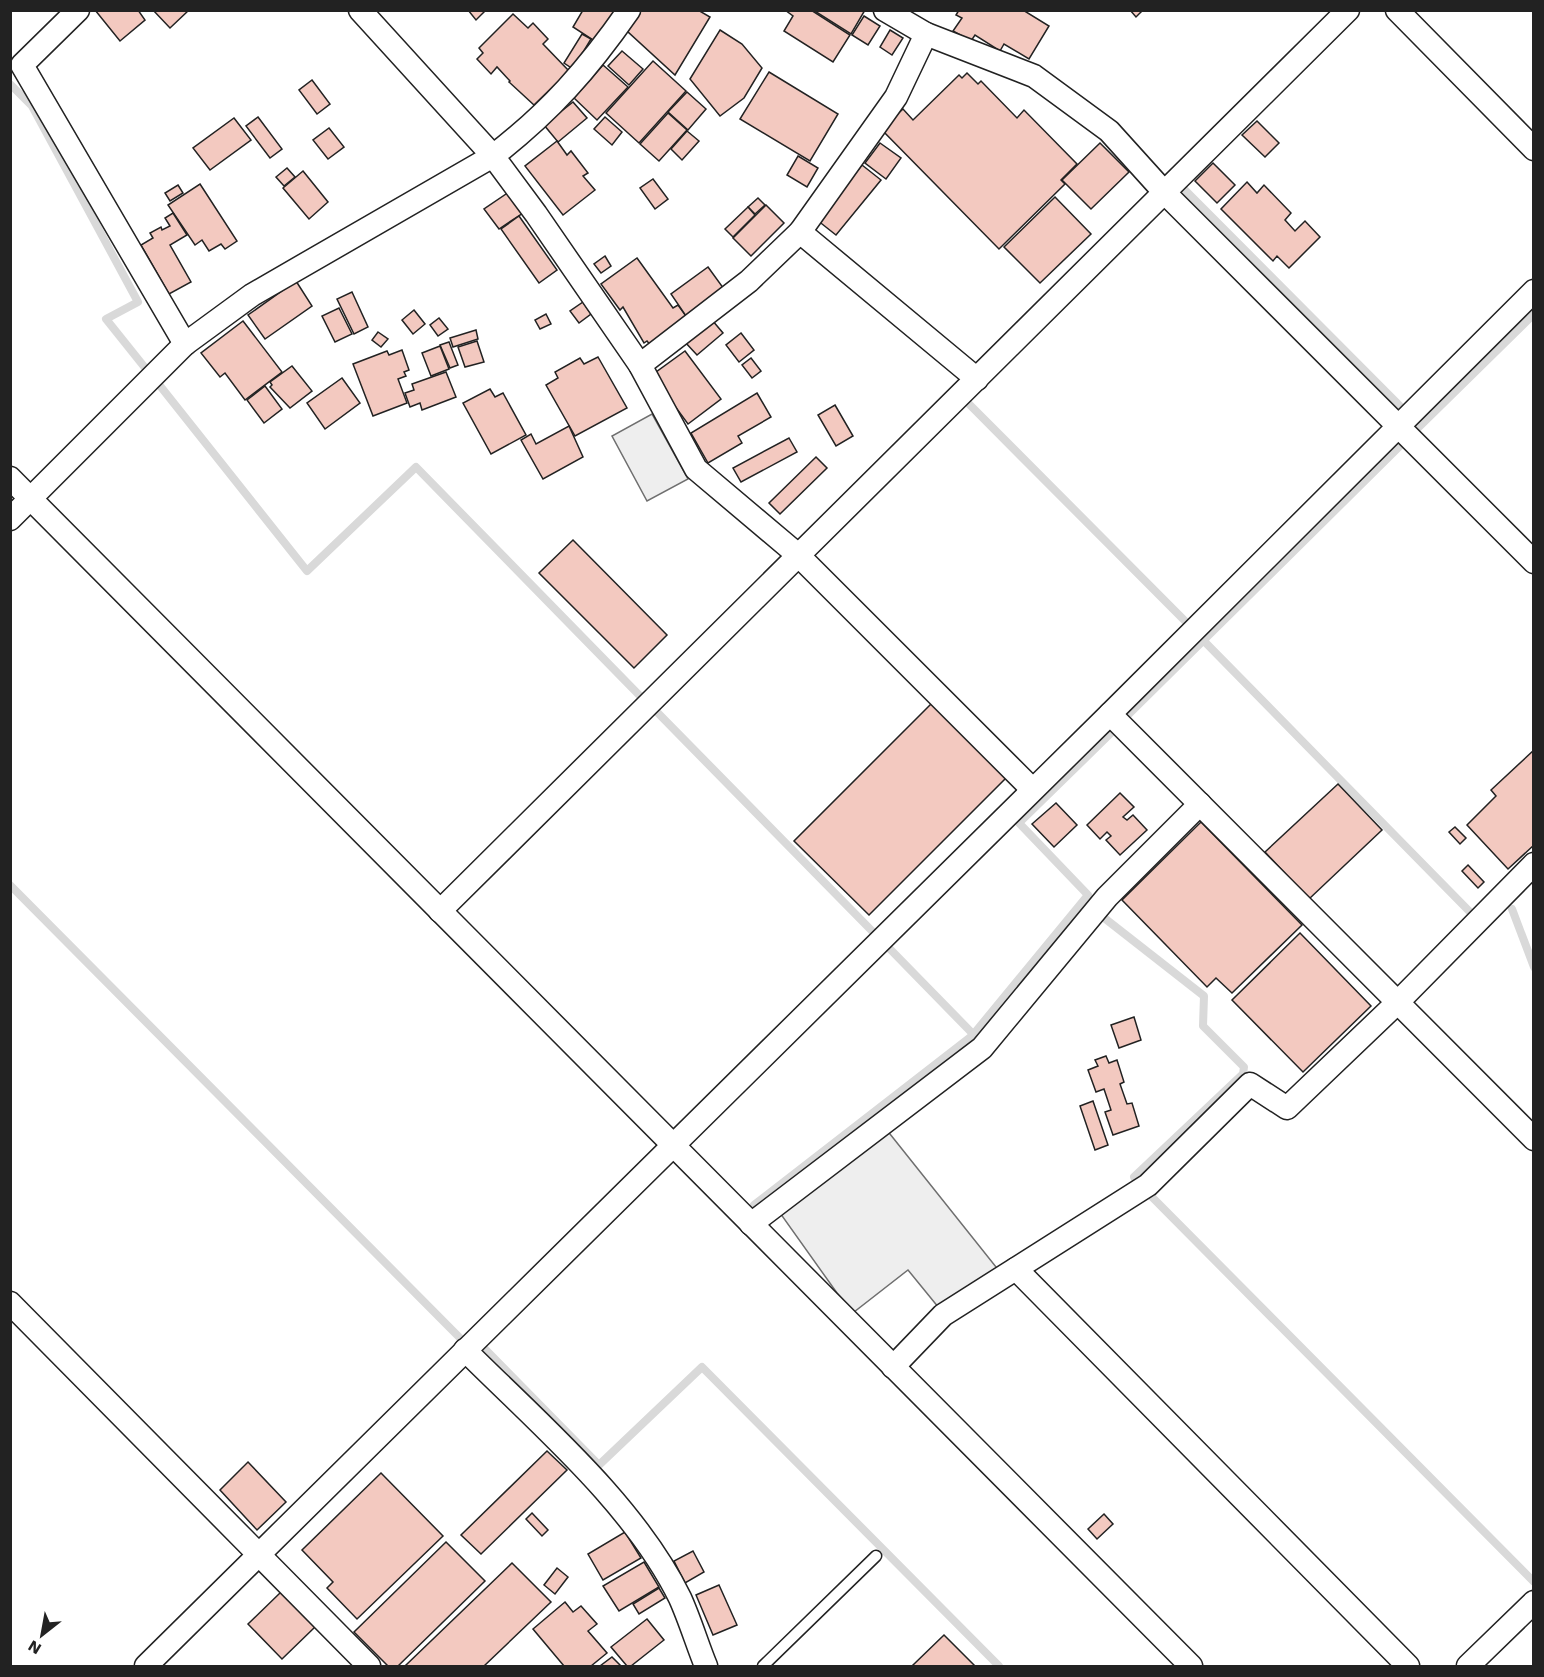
<svg xmlns="http://www.w3.org/2000/svg" width="1544" height="1677" viewBox="0 0 1544 1677" font-family="'Work Sans',sans-serif">
<rect width="100%" height="100%" fill="#fff"/>
<g fill="#eee" stroke="#6f6f6f" stroke-width="1.5">
<polygon points="652,414 688,479 647,501 612,436"/>
<polygon points="886,1129 1000,1272 939,1308 908,1270 854,1312 837,1293 780,1213"/>
</g>
<g fill="none" stroke-linecap="round" stroke-linejoin="round">
<g stroke="#d9d9d9" stroke-width="8">
<polyline points="10,84 32,106 138,302 106,319 146,369"/>
<polyline points="1185,190 1400,406"/>
<polyline points="157,382 307,571 416,467 642,698"/>
<polyline points="969,404 1187,623"/>
<polyline points="1417,429 1534,314"/>
<polyline points="1201,638 1469,911"/>
<polyline points="655,710 873,932"/>
<polyline points="1128,715 1402,444"/>
<polyline points="10,885 460,1338"/>
<polyline points="1512,909 1534,967"/>
<polyline points="1103,917 1204,996 1203,1026 1244,1067 1243,1074 1134,1177 1138,1184"/>
<polyline points="888,947 973,1034"/>
<polyline points="1151,1196 1534,1582"/>
<polyline points="754,1205 972,1036 1088,895 1019,823 1112,732"/>
<polyline points="486,1350 599,1465 702,1367 999,1666"/>
</g>
</g>
<g fill="#f3c9c0" stroke="#222" stroke-width="1.5">
<polygon points="95,10 138,10 145,20 120,41"/>
<polygon points="153,10 189,10 170,28"/>
<polygon points="468,10 486,10 476,20"/>
<polygon points="583,10 615,10 596,42 573,27"/>
<polygon points="639,10 698,10 710,17 675,75 627,31"/>
<polygon points="785,10 811,10 850,35 833,62 784,31 793,16"/>
<polygon points="813,10 865,10 851,34"/>
<polygon points="959,10 1023,10 1049,26 1029,59 1004,44 1000,51 975,35 971,41 953,31 962,18 956,15"/>
<polygon points="1130,10 1143,10 1136,17"/>
<polygon points="513,14 528,28 533,23 548,39 543,44 569,71 534,105 509,82 510,81 497,67 491,74 477,59 483,53 479,48"/>
<polygon points="864,16 880,26 868,45 852,35"/>
<polygon points="720,30 742,44 762,68 744,98 720,116 690,79"/>
<polygon points="890,30 903,38 892,55 880,47"/>
<polygon points="582,34 591,39 573,69 564,63"/>
<polygon points="622,51 643,69 629,85 608,66"/>
<polygon points="653,61 686,91 639,143 606,113"/>
<polygon points="603,65 628,87 597,120 574,98"/>
<polygon points="769,72 838,114 810,161 740,119"/>
<polygon points="967,73 978,84 981,81 1017,118 1024,110 1077,164 1061,180 1065,184 999,249 881,129 903,109 913,120 959,75 962,78"/>
<polygon points="312,80 330,104 317,114 299,90"/>
<polygon points="687,92 706,109 688,130 668,112"/>
<polygon points="573,102 587,118 558,142 544,125"/>
<polygon points="668,113 687,130 659,161 640,144"/>
<polygon points="258,117 282,149 270,158 246,126"/>
<polygon points="605,117 622,132 612,145 594,129"/>
<polygon points="234,118 251,140 210,170 193,148"/>
<polygon points="1257,121 1279,143 1265,157 1242,135"/>
<polygon points="329,128 344,147 328,159 313,140"/>
<polygon points="687,131 699,141 682,160 671,149"/>
<polygon points="557,141 567,155 571,151 588,173 583,176 595,190 563,215 525,166"/>
<polygon points="880,143 901,158 886,179 865,163"/>
<polygon points="1100,143 1129,172 1091,209 1062,180"/>
<polygon points="798,156 818,168 807,187 787,175"/>
<polygon points="1213,163 1235,185 1217,203 1195,181"/>
<polygon points="862,165 881,180 836,235 817,220"/>
<polygon points="287,168 295,177 284,186 276,177"/>
<polygon points="303,171 328,202 309,219 283,188"/>
<polygon points="653,179 668,199 655,209 640,188"/>
<polygon points="1247,182 1257,193 1264,185 1291,213 1285,220 1295,231 1305,221 1320,237 1289,268 1277,256 1273,261 1221,209"/>
<polygon points="200,184 237,241 225,249 221,244 209,251 202,240 195,245 168,205"/>
<polygon points="178,185 183,193 170,201 165,193"/>
<polygon points="509,192 523,213 499,229 484,209"/>
<polygon points="1055,197 1091,234 1040,283 1004,247"/>
<polygon points="758,198 765,205 755,214 748,207"/>
<polygon points="766,205 784,223 751,256 733,238"/>
<polygon points="748,207 755,215 733,237 725,229"/>
<polygon points="173,213 187,235 170,245 191,282 169,294 141,245 153,238 150,233 161,227 162,230 170,226 165,218"/>
<polygon points="519,216 557,270 539,283 501,229"/>
<polygon points="605,256 611,266 601,273 594,264"/>
<polygon points="637,258 673,308 678,305 686,316 652,347 647,341 644,343 623,307 620,310 601,284"/>
<polygon points="708,267 724,289 686,316 671,294"/>
<polygon points="296,281 312,306 265,339 248,315"/>
<polygon points="352,292 368,327 354,334 337,299"/>
<polygon points="583,302 591,314 579,323 570,311"/>
<polygon points="339,308 352,334 335,342 322,316"/>
<polygon points="414,310 425,324 413,334 402,320"/>
<polygon points="546,314 551,324 540,329 535,320"/>
<polygon points="439,318 448,329 438,336 430,325"/>
<polygon points="712,320 723,333 697,355 685,342"/>
<polygon points="243,321 282,372 245,400 225,373 220,377 201,353"/>
<polygon points="476,330 478,339 453,347 450,338"/>
<polygon points="378,332 388,339 381,347 372,340"/>
<polygon points="741,333 754,350 739,362 726,345"/>
<polygon points="477,341 484,362 465,367 458,347"/>
<polygon points="449,342 458,365 450,368 440,345"/>
<polygon points="440,346 449,369 431,376 422,353"/>
<polygon points="402,350 409,370 404,372 406,376 398,379 407,403 373,416 353,364 387,351 389,355"/>
<polygon points="685,351 721,399 688,424 652,375"/>
<polygon points="598,357 627,408 575,436 546,385 558,378 555,372 580,358 584,364"/>
<polygon points="751,358 761,371 752,378 742,365"/>
<polygon points="292,366 312,391 290,408 270,387 272,385 270,382"/>
<polygon points="446,372 456,397 422,410 420,403 410,407 405,393 414,390 412,384"/>
<polygon points="342,378 360,403 325,429 307,403"/>
<polygon points="265,386 282,409 264,423 247,400"/>
<polygon points="490,389 495,397 503,393 526,435 491,454 463,403"/>
<polygon points="757,393 771,417 738,436 742,443 708,463 691,433"/>
<polygon points="835,405 853,436 836,446 818,415"/>
<polygon points="569,426 583,457 543,479 521,440 531,434 536,444"/>
<polygon points="789,438 797,452 741,482 733,468"/>
<polygon points="816,457 827,468 780,514 769,503"/>
<polygon points="573,540 667,635 634,668 539,573"/>
<polygon points="932,703 1007,777 869,915 794,841"/>
<polygon points="1534,750 1534,845 1508,869 1467,825 1496,796 1491,790"/>
<polygon points="1338,784 1382,830 1309,899 1265,852"/>
<polygon points="1120,793 1134,807 1123,817 1127,820 1133,815 1147,830 1120,855 1106,840 1111,836 1107,832 1100,839 1087,825"/>
<polygon points="1056,803 1077,825 1054,847 1032,824"/>
<polygon points="1201,822 1302,925 1232,993 1216,978 1207,987 1122,900"/>
<polygon points="1455,827 1466,838 1460,844 1449,832"/>
<polygon points="1468,865 1484,882 1478,888 1462,871"/>
<polygon points="1300,933 1371,1006 1303,1072 1232,1000"/>
<polygon points="1134,1017 1141,1040 1119,1048 1111,1025"/>
<polygon points="1106,1056 1109,1063 1117,1060 1124,1082 1120,1084 1127,1104 1132,1103 1139,1126 1113,1135 1105,1112 1111,1110 1104,1089 1096,1092 1088,1070 1098,1066 1095,1060"/>
<polygon points="1093,1101 1108,1145 1095,1150 1080,1106"/>
<polygon points="547,1451 567,1470 481,1554 461,1535"/>
<polygon points="248,1462 286,1502 257,1530 220,1490"/>
<polygon points="381,1473 443,1536 357,1619 327,1588 333,1582 302,1550"/>
<polygon points="532,1513 548,1530 542,1536 526,1519"/>
<polygon points="1104,1514 1113,1524 1097,1539 1088,1529"/>
<polygon points="625,1532 641,1558 603,1580 588,1554"/>
<polygon points="446,1542 485,1581 398,1666 388,1666 354,1632"/>
<polygon points="693,1551 704,1572 685,1583 674,1561"/>
<polygon points="644,1562 659,1587 619,1611 603,1586"/>
<polygon points="512,1563 551,1602 484,1666 405,1666"/>
<polygon points="557,1568 568,1577 555,1594 544,1585"/>
<polygon points="719,1585 737,1625 713,1635 696,1595"/>
<polygon points="659,1588 665,1598 639,1614 633,1604"/>
<polygon points="281,1592 315,1627 282,1659 248,1624"/>
<polygon points="565,1602 573,1612 581,1606 597,1624 588,1631 607,1653 591,1666 564,1666 533,1629"/>
<polygon points="647,1619 664,1640 631,1666 627,1666 611,1647"/>
<polygon points="944,1635 975,1666 912,1666"/>
<polygon points="612,1657 621,1666 600,1666"/>
</g>
<g fill="none" stroke-linecap="round" stroke-linejoin="round">
<defs>
<polyline id="lane" points="763,1666 876,1556"/>
<g id="street">
<polyline points="78,10 22,65 185,344"/>
<polyline points="360,10 493,156 536,214 640,365 696,469 798,555 1032,789"/>
<polyline points="885,10 926,34 1034,76 1109,131 1165,193 1534,562"/>
<polyline points="1397,10 1534,149"/>
<polyline points="800,232 977,379"/>
<polyline points="640,365 749,281 800,232 896,97 926,34"/>
<polyline points="10,478 1191,1666"/>
<path d="M10,519L185,344L252,295L493,156C550,112 588,69 629,10"/>
<polyline points="1110,714 1534,1139"/>
<polyline points="440,911 1348,10"/>
<polyline points="751,1224 982,1048 1107,897 1200,804"/>
<polyline points="1016,1269 1408,1666"/>
<polyline points="10,1303 369,1666"/>
<path d="M465,1350C539,1424 634,1504 680,1598C690,1620 697,1644 706,1666"/>
<polyline points="893,1367 943,1315 1148,1185 1250,1084 1287,1108 1398,1002 1534,864"/>
<polyline points="146,1666 1110,714 1534,291"/>
<polyline points="1468,1666 1534,1602"/>
</g>
</defs>
<use href="#lane" stroke="#222" stroke-width="13"/>
<use href="#street" stroke="#222" stroke-width="25"/>
<use href="#lane" stroke="#fff" stroke-width="10"/>
<use href="#street" stroke="#fff" stroke-width="22"/>
</g>
<rect width="1544" height="1677" fill="none" stroke="#222222" stroke-width="24"/>
<g transform="translate(42 1635) rotate(211)" stroke="#ffffff" stroke-width="4.5" paint-order="stroke">
<path d="M0-4.5L10 22L0 15L-10 22Z" fill="#222222"/>
<text y="-9" font-size="16" font-weight="bold" text-anchor="middle" fill="#222222">N</text>
</g>
</svg>
